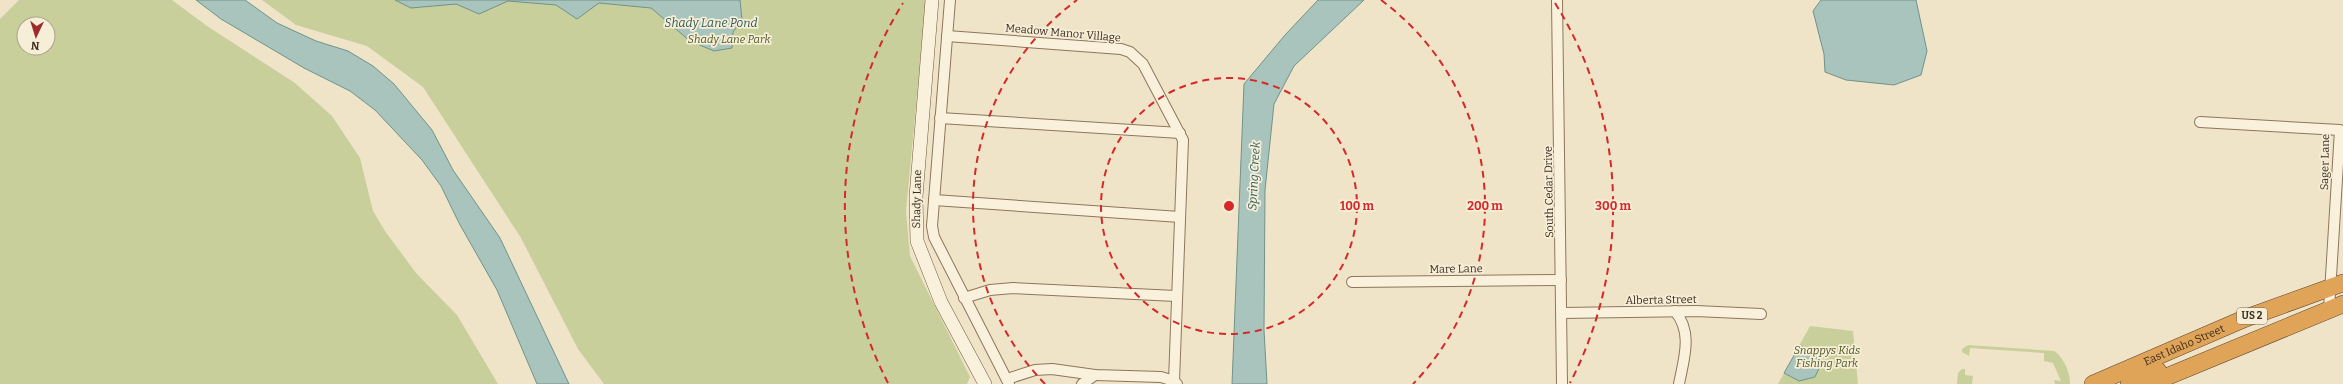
<svg xmlns="http://www.w3.org/2000/svg" width="2343" height="384" viewBox="0 0 2343 384" font-family="Bitter,serif">
<rect width="100%" height="100%" fill="#f0e4c8"/>
<g fill="#c9cf9b" fill-rule="evenodd">
<path d="M19,0H172L207,26L295,83L332,116L360,158L373,211L385,231L416,273L457,315L498,384H0V19ZM24,24H48V48H24Z"/>
<polygon points="262,0 926,0 906,211 910,256 970,377 967,384 604,384 578,349 521,238 423,87 367,46 296,25"/>
<polygon points="1810,326 1853,331 1858,384 1778,384"/>
<path d="M1968,345L2054,351C2063,356 2071,374 2070,384H2055L2054,380L2061,381L2053,363L2044,361V353L1970,348L1969,356L1962,352V349Z"/>
<polygon points="1962,369 1965,369 1965,375 1973,376 1972,384 1957,384 1958,373"/>
</g>
<g fill="#a9c4bc" stroke="#6f938a">
<polygon points="196,0 245,0 277,23 316,41 348,51 373,66 394,84 432,130 453,170 500,238 569,384 537,384 497,290 459,223 441,186 422,160 375,110 350,91 304,68 221,19"/>
<polygon points="395,0 740,0 742,20 733,32 732,48 714,51 690,41 651,8 599,3 577,19 556,5 508,1 479,14 456,4 411,8"/>
<polygon points="1318,0 1364,0 1294,66 1274,104 1265,190 1264,330 1267,384 1232,384 1244,84 1285,35"/>
<polygon points="1821,0 1916,0 1927,51 1921,75 1894,85 1846,80 1825,72 1824,54 1813,11"/>
<polygon points="1800,345 1814,354 1821,364 1815,377 1799,381 1784,373"/>
</g>
<g fill="none" stroke-linecap="round" stroke-linejoin="round">
<defs>
<g id="street">
<polyline points="950,0 932,226 934,237 1009,384"/>
<polyline points="1557,0 1562,384"/>
<polyline points="947,36 1121,49 1130,52 1143,64 1183,140 1174,381"/>
<polyline points="940,118 1180,133"/>
<polyline points="2200,122 2340,130 2329,309"/>
<polyline points="934,200 1180,217"/>
<polyline points="1352,282 1561,280"/>
<polyline points="964,298 990,290 1013,288 1176,296"/>
<path d="M1675,311C1693,333 1684,358 1679,384"/>
<polyline points="1562,313 1696,311 1761,314"/>
<polyline points="1007,379 1035,370 1052,369 1095,375 1161,377 1174,381 1177,384"/>
<polyline points="1082,384 1095,375"/>
</g>
<polyline id="secondary" points="932,0 916,197 917,241 941,302 985,384"/>
<g id="highway">
<path id="s1" d="M2093,384L2246,318L2343,283"/>
<polyline points="2129,384 2158,371"/>
<polyline points="2149,384 2343,304"/>
</g>
</defs>
<use href="#street" stroke="#8d765c" stroke-width="12"/>
<use href="#secondary" stroke="#6f573f" stroke-width="14"/>
<use href="#highway" stroke="#5b4430" stroke-width="18"/>
<use href="#street" stroke="#faf1dc" stroke-width="10"/>
<use href="#secondary" stroke="#faf1dc" stroke-width="13"/>
<use href="#highway" stroke="#e0a458" stroke-width="17"/>
</g>
<g fill="none" stroke="#d62828" stroke-width="2" stroke-dasharray="7 5">
<circle cx="1229" cy="206" r="128"/>
<path d="M1045 384A256 256 0 0 1 1077 0M1381 0A256 256 0 0 1 1413 384"/>
<path d="M888 383A384 384 0 0 1 903 3M1555 3A384 384 0 0 1 1570 383"/>
</g>
<g text-anchor="middle" dominant-baseline="central" stroke-width="3.5" stroke-linejoin="round" paint-order="stroke">
<rect fill="#f7eed8" stroke="#756857" stroke-width="1" x="2237" y="308" width="30" height="16" rx="3"/>
<g font-size="10" font-weight="bold" fill="#3d2e20">
<text x="2252" y="316">US 2</text>
</g>
<g font-size="11" fill="#3d2e20" stroke="#f7eed8">
<text transform="translate(1063 33) rotate(5)">Meadow Manor Village</text>
<text transform="translate(2325 162) rotate(-89)">Sager Lane</text>
<text transform="translate(1549 192) rotate(-91)">South Cedar Drive</text>
<text transform="translate(917 199) rotate(-89)">Shady Lane</text>
<text transform="translate(1456 269) rotate(-1)">Mare Lane</text>
<text transform="translate(1661 300) rotate(-1)">Alberta Street</text>
<text stroke="none"><textPath href="#s1" startOffset="99">East Idaho Street</textPath></text>
</g>
<g font-size="11" font-style="italic" fill="#4d5a26" stroke="#f7eed8">
<text x="729" y="39">Shady Lane Park</text>
<text x="1827" y="350">Snappys Kids<tspan x="1827" dy="13">Fishing Park</tspan></text>
</g>
<g font-size="12" font-style="italic" fill="#2f5d5a" stroke="#f7eed8">
<text x="711" y="23">Shady Lane Pond</text>
<text transform="translate(1254 176) rotate(-87)">Spring Creek</text>
</g>
</g>
<circle cx="1229" cy="206" r="6" fill="#d62828" stroke="#f7eed8" stroke-width="2"/>
<g font-size="12" text-anchor="middle" font-weight="bold" fill="#d62828" stroke="#f7eed8" stroke-width="3.5" stroke-linejoin="round" paint-order="stroke">
<text x="1357" y="210">100 m</text>
<text x="1485" y="210">200 m</text>
<text x="1613" y="210">300 m</text>
</g>
<g transform="translate(36 36) rotate(184)"><circle r="19" fill="#f7eed8" stroke="#ada18e"/>
<path d="M0-3L7 15L0 10L-7 15Z" fill="#9e2a2b"/>
<text y="-6" font-size="11" font-weight="bold" text-anchor="middle" fill="#3d2e20">N</text>
</g>
</svg>
